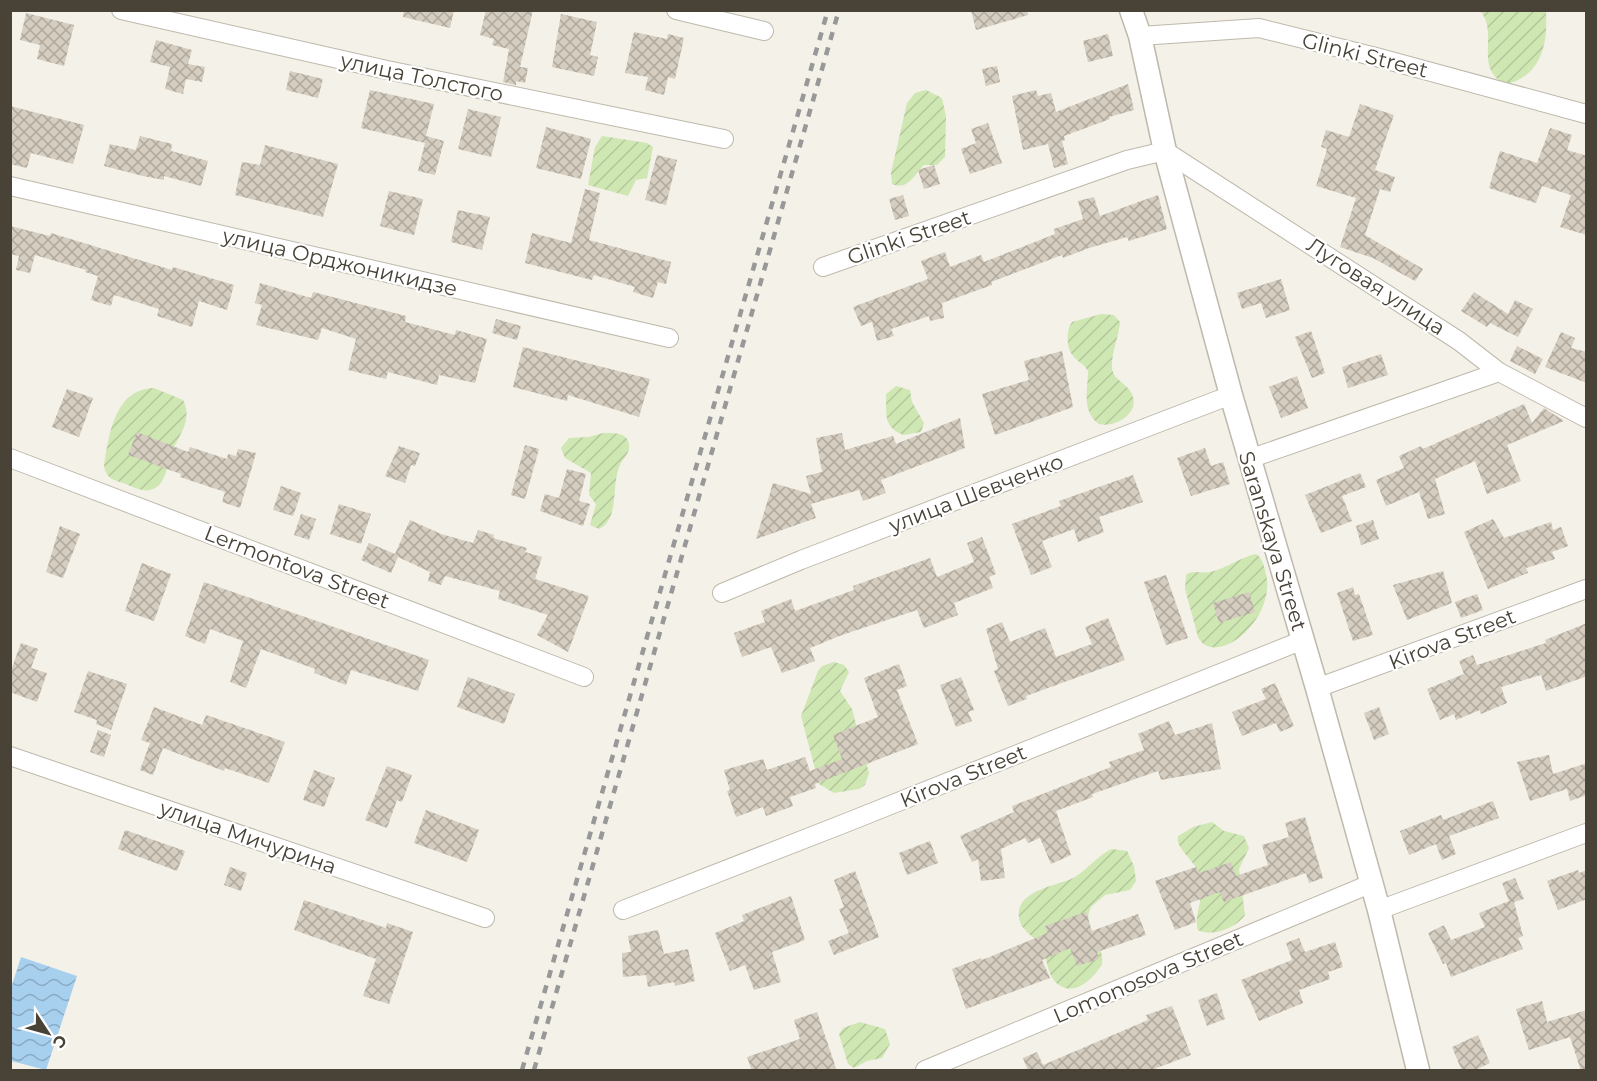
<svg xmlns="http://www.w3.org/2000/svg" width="1597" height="1081" viewBox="0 0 1597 1081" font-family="Montserrat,sans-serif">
<defs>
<pattern id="garden-furrows" width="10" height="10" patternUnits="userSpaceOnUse" patternTransform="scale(1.5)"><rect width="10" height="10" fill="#cfe7b3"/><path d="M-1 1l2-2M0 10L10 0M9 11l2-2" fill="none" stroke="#b3c79b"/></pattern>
<pattern id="water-waves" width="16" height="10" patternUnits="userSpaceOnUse" patternTransform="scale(1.5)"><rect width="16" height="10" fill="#a7d0ef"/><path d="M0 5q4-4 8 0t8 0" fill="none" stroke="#8aaac2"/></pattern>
<pattern id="building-cross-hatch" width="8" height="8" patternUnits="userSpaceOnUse" patternTransform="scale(1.5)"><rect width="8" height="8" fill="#d5cdbf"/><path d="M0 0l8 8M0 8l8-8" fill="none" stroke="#afa89c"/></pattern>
</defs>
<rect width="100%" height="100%" fill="#f4f1e9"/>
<g fill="url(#garden-furrows)">
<path d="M1480,11H1546C1548,43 1542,75 1507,84C1472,71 1500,32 1480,11Z"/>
<path d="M926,90L942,98L946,117L945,157L937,165H924C915,174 908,191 892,184L891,173L907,103L915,93Z"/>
<polygon points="602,136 647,143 653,147 647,178 636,180 628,196 588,185 595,147"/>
<path d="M1101,314L1114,315L1120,322C1119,337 1111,352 1112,368C1113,381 1130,384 1133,397C1138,415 1114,428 1099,424C1081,412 1088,388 1088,371C1084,364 1078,362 1073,356C1066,348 1066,330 1072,322Z"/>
<path d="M896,386L910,390L912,402L924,423L921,432L903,435C882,426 887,414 886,394Z"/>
<path d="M154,388L183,400C192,418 182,432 174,447C167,460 168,486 150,490C142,492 131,486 123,483C113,480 106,478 104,466C109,436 114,389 154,388Z"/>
<path d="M603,433C611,433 625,432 628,441C632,451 625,456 621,463C610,482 621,519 599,529L590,525L596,504L589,495L591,473L565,458L561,448L569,438L589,437Z"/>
<path d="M1256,554C1262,558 1263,563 1265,570C1280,618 1215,670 1198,637L1185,589L1186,575C1193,569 1201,574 1210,572C1226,569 1240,557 1256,554Z"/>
<polygon points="834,662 844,665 849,672 840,691 852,709 869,773 865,785 859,789 834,793 819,784 801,716 818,671 822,666"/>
<path d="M1212,822L1224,831L1244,836L1249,848L1239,869L1245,915C1237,927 1212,938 1198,930C1193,916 1206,895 1200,875C1195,860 1175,849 1178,836L1193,827Z"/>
<path d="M1112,849L1127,851L1134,866L1136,881L1130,890L1105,895L1091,907C1080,928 1106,944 1102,965C1093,977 1080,992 1065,988C1047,981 1049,965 1043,950C1038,937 1020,932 1019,917C1016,889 1059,886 1075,877C1088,869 1098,855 1112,849Z"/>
<polygon points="860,1022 885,1029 890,1044 882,1058 867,1061 854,1068 848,1064 839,1034 843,1028"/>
</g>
<polygon fill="url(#water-waves)" points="21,957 77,976 46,1070 11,1061 11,988"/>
<g fill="url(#building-cross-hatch)">
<polygon points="404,10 454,10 450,28 403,17"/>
<polygon points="486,10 533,10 520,67 528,68 525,83 516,81 516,85 503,82 509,49 492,45 494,39 480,35"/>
<polygon points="971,10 1027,10 1028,15 976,30"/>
<polygon points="26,13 74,25 64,66 37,59 40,45 20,40"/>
<polygon points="561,14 597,22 590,55 598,57 594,76 552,67"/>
<polygon points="634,32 667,39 668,34 684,38 675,79 668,77 664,95 645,90 648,77 625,73"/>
<polygon points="1108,34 1113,56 1088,62 1083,41"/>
<polygon points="156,40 192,50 188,64 205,67 202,82 186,79 183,94 165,89 170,67 150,62"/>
<polygon points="997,66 1000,82 986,86 982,69"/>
<polygon points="290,71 323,79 318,98 286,90"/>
<polygon points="1128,84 1134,110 1109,117 1110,119 1064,136 1065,140 1062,141 1068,164 1054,168 1048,144 1023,150 1012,96 1036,90 1038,96 1051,93 1056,112"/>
<polygon points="370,90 434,104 426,136 444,141 435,175 418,171 425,143 361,128"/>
<polygon points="1360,104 1394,115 1375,170 1395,177 1390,192 1380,189 1365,235 1423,269 1415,281 1373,258 1340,247 1356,198 1316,186 1327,149 1321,147 1326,130 1349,137"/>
<polygon points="10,106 84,125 73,164 31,153 27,168 10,164"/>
<polygon points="468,109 501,117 491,157 458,149"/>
<polygon points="988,123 1002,163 970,174 961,149 976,143 971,129"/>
<polygon points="546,127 591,139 581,179 536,168"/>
<polygon points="1550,128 1572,135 1567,150 1587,156 1587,235 1560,227 1571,195 1542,186 1536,203 1489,188 1500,151 1537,163"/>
<polygon points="140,136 172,144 171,151 208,161 201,186 164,176 164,180 143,176 104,166 110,144 136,150"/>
<polygon points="265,145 338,164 323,217 235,195 242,162 260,165"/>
<polygon points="657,155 677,160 666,205 645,200"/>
<polygon points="934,165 940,184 924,189 918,170"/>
<polygon points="585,189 600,193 589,240 671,262 666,284 658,282 653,298 633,292 635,287 594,275 592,280 525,263 532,233 571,243"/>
<polygon points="389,191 423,199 414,235 380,226"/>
<polygon points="903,195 909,216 895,220 889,199"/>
<polygon points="1158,195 1167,229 1129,241 1127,237 1089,248 1063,258 1062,255 991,282 992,285 942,303 944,318 930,321 929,316 891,329 894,336 877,341 872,322 861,326 853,307 928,279 921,261 945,252 950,267 981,255 984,262 1055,234 1054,229 1083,219 1078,201 1094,197 1100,216"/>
<polygon points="458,210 490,217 482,250 451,242"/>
<polygon points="10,226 50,236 51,233 172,270 173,267 234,285 227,310 199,301 192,327 157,316 159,309 114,295 111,306 91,300 98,276 85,272 86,270 35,255 30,273 16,270 19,256 10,254"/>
<polygon points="1281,279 1290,310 1266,318 1261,303 1242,309 1237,293"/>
<polygon points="260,283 311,298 313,292 406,316 405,322 455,335 456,330 487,339 475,383 439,375 437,385 388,372 386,379 348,370 356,339 322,328 318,340 256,325 262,305 255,303"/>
<polygon points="1474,292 1508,314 1515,300 1533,309 1518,337 1490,323 1487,327 1461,311"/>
<polygon points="496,319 521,326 517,340 492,333"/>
<polygon points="1311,331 1325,373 1312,378 1295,337"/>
<polygon points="1561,332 1575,338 1571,348 1587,352 1587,383 1545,367"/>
<polygon points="1517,346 1543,359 1535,374 1510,361"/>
<polygon points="523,347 650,379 639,417 568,395 567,401 513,387"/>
<polygon points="1062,351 1073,407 995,435 982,394 1029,380 1024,361"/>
<polygon points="1381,354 1388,375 1348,388 1342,367"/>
<polygon points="1297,376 1308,408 1281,418 1269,387"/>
<polygon points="67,389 93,398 79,437 52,427"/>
<polygon points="1524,404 1532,423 1544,408 1564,421 1507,445 1521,481 1487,494 1475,461 1435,479 1445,514 1428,519 1419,492 1386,506 1376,480 1404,468 1399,456 1421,446 1423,449"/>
<polygon points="960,418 965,448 881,480 886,493 863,501 859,490 811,504 816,518 756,539 773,483 811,494 806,476 822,472 816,438 842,433 845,450 893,436 896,444"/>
<polygon points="137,432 188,452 190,447 227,459 228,454 236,456 238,449 256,453 240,508 222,502 225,492 180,477 181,474 128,455"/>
<polygon points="525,445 539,449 525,499 511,495"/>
<polygon points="399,446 420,453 415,466 411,465 405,483 385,476"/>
<polygon points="1205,448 1211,466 1223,462 1230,484 1191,496 1177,458"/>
<polygon points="567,469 586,474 579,501 590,504 583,526 540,511 545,494 559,498"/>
<polygon points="1360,473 1366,487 1342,496 1352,521 1321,533 1305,495"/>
<polygon points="1133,475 1143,502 1099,517 1104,532 1078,542 1074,529 1042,541 1052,567 1031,575 1012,524 1061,506 1059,501"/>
<polygon points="281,486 301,493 293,516 273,510"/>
<polygon points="339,504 371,514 361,544 330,534"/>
<polygon points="301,514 316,519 309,540 294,535"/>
<polygon points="1493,519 1504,538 1551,522 1553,530 1561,527 1568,546 1552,552 1555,559 1526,568 1528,573 1488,589 1464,532"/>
<polygon points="410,520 441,534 473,543 478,530 494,535 493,538 527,548 525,552 542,557 535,579 589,596 568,652 537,635 548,615 498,599 500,591 445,576 441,585 428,581 430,572 398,557 391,573 361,560 369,543 395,554"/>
<polygon points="1373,520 1379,539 1361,545 1356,526"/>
<polygon points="60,526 80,534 63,578 46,572"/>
<polygon points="982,537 996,574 989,577 993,588 954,603 958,615 924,628 917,610 842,635 810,648 815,661 782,673 771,647 742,657 734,633 765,622 761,611 791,599 795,611 854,590 853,586 930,558 937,577 974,562 967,543"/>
<polygon points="142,563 171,574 154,621 125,611"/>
<polygon points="1443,571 1452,603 1407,620 1393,585"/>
<polygon points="1166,575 1188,638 1166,645 1144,582"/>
<polygon points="204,582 429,660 418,691 351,670 346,685 314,673 315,669 261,649 246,688 230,682 243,641 210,629 205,644 185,636"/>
<polygon points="1353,587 1355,595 1359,594 1373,635 1353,641 1337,593"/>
<polygon points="1249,592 1255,612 1219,623 1213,603"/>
<polygon points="1477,594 1483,610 1461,618 1455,602"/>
<polygon points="1108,618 1125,660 1026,696 1027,699 1008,706 994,671 998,669 986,629 1002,622 1010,642 1045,628 1056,657 1092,644 1085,627"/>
<polygon points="1587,623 1587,676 1546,691 1541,675 1501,687 1507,703 1481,714 1480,710 1456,720 1454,714 1440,720 1427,689 1464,674 1459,661 1473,655 1477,665 1546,643 1545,640"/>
<polygon points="21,643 38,649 31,668 47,673 37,702 10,692 10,673"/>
<polygon points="899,664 907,686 897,690 918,744 815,784 816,788 790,797 793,806 766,816 763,807 736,817 727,791 730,790 724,770 763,759 767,770 805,757 810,771 842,759 833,735 878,717 864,678"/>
<polygon points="88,671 127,684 111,730 96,724 97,720 74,712"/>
<polygon points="468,677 515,694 504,724 457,707"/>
<polygon points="961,677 974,710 968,712 972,721 956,727 940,685"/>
<polygon points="1275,683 1294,726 1280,732 1276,723 1242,736 1232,712 1266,699 1261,689"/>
<polygon points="154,707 202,725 206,715 285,742 269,783 225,768 224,771 163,748 153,775 140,770 150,743 141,740"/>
<polygon points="1379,707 1389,734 1374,740 1364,713"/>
<polygon points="1169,721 1175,735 1212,723 1221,769 1161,780 1158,771 1092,794 1093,797 1056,811 1071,855 1051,864 1040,838 1028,843 1025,838 1001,849 1005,878 981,881 978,859 972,862 960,836 1014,812 1012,806 1111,767 1109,762 1144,750 1138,734"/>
<polygon points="98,730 111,735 104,757 90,752"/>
<polygon points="1549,755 1553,774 1587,763 1587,795 1570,801 1567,789 1530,801 1517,762"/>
<polygon points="387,766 412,775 402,802 397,800 387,828 365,820"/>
<polygon points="314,770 335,778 324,807 303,800"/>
<polygon points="1493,801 1499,818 1449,836 1456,854 1442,860 1436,844 1409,855 1400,831 1441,815 1443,820"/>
<polygon points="426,810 479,830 467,862 414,843"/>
<polygon points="1305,817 1323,878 1309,883 1306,873 1224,902 1220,892 1190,903 1196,922 1175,930 1155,881 1196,867 1199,873 1231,862 1236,876 1268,865 1262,845 1289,837 1285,823"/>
<polygon points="125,830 185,851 177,871 118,849"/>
<polygon points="930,841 938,863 907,875 899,853"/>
<polygon points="230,867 247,873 241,891 224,885"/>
<polygon points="1578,870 1579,873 1587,870 1587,899 1558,910 1547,881"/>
<polygon points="855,871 879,937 834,955 828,941 849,933 839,909 844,907 834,880"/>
<polygon points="1515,878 1524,899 1514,902 1523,936 1518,938 1523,949 1451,977 1446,963 1443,964 1428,933 1444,925 1451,940 1485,927 1479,913 1509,901 1502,883"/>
<polygon points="791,896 805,940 772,952 781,982 754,990 745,965 730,971 715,933 744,921 742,915"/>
<polygon points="304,900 386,928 387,923 413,932 389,1004 363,996 376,959 294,930"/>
<polygon points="1086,912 1092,931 1138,914 1146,935 1097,952 1099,959 1077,966 1070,948 1042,960 1050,978 966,1009 952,969 981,958 982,960 1048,933 1045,926"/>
<polygon points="658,930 664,954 688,949 695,981 675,986 674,982 648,987 646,975 623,977 622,953 631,952 628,936"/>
<polygon points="1299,938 1305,952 1335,942 1343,967 1328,972 1330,979 1299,990 1303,1003 1259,1021 1241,980 1292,960 1286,943"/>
<polygon points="1217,993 1225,1019 1207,1026 1198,1000"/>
<polygon points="1542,1001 1547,1022 1587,1010 1587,1071 1581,1071 1570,1037 1529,1050 1516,1009"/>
<polygon points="1172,1006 1191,1055 1149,1071 1028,1071 1023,1058 1037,1052 1043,1065 1148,1020 1146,1015"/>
<polygon points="817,1012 837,1071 752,1071 747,1057 800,1039 794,1020"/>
<polygon points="1478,1035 1490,1063 1473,1071 1462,1071 1452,1047"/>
</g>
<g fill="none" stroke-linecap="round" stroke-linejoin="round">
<defs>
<g id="minor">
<polyline points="121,10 387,70 724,139"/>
<polyline points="676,10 764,31"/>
<polyline points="1140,36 1259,28 1376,57 1586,114"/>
<polyline points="10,186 669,338"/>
<polyline points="823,267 1127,160 1165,151 1459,341 1499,372 1586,418"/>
<polyline points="10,458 584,677"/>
<polyline points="1249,459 1499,372"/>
<polyline points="722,593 801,560 1231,395"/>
<polyline points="1317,688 1586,589"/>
<polyline points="10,756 485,918"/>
<polyline points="623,910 848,822 1303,640"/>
<polyline points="1379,910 1586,833"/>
<polyline points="925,1070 1370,884"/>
</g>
<polyline id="tertiary" points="1131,10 1140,36 1165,151 1231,395 1317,688 1379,910 1418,1070"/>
</defs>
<use href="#minor" stroke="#bfb9ac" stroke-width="20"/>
<use href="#tertiary" stroke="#bfb9ac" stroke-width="25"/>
<use href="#minor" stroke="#fff" stroke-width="18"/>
<use href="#tertiary" stroke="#fff" stroke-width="22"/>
<g stroke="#989898" stroke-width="4.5" stroke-dasharray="8 8" stroke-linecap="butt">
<polyline points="522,1070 828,10"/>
<polyline points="534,1070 839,10"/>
</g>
</g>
<g text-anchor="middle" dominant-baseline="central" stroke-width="4.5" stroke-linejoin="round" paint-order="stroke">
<g font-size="21" fill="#484237" stroke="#fff">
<text transform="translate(1365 55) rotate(14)">Glinki Street</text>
<text transform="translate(422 77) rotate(12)">улица Толстого</text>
<text transform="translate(909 237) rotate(-19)">Glinki Street</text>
<text transform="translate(340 262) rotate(13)">улица Орджоникидзе</text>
<text transform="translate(1376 286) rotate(33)">Луговая улица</text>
<text transform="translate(976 493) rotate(-21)">улица Шевченко</text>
<text transform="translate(1273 541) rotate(73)">Saranskaya Street</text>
<text transform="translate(297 567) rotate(21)">Lermontova Street</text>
<text transform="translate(1452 639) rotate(-21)">Kirova Street</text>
<text transform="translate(963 776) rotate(-22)">Kirova Street</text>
<text transform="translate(248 837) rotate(19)">улица Мичурина</text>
<text transform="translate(1148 977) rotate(-23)">Lomonosova Street</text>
</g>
</g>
<rect width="1597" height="1081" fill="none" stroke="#484237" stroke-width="24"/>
<g transform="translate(48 1033) rotate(126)" stroke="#ffffff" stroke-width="4.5" paint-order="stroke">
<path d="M0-4.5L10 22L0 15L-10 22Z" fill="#484237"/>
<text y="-9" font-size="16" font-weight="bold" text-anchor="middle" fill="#484237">С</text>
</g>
</svg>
